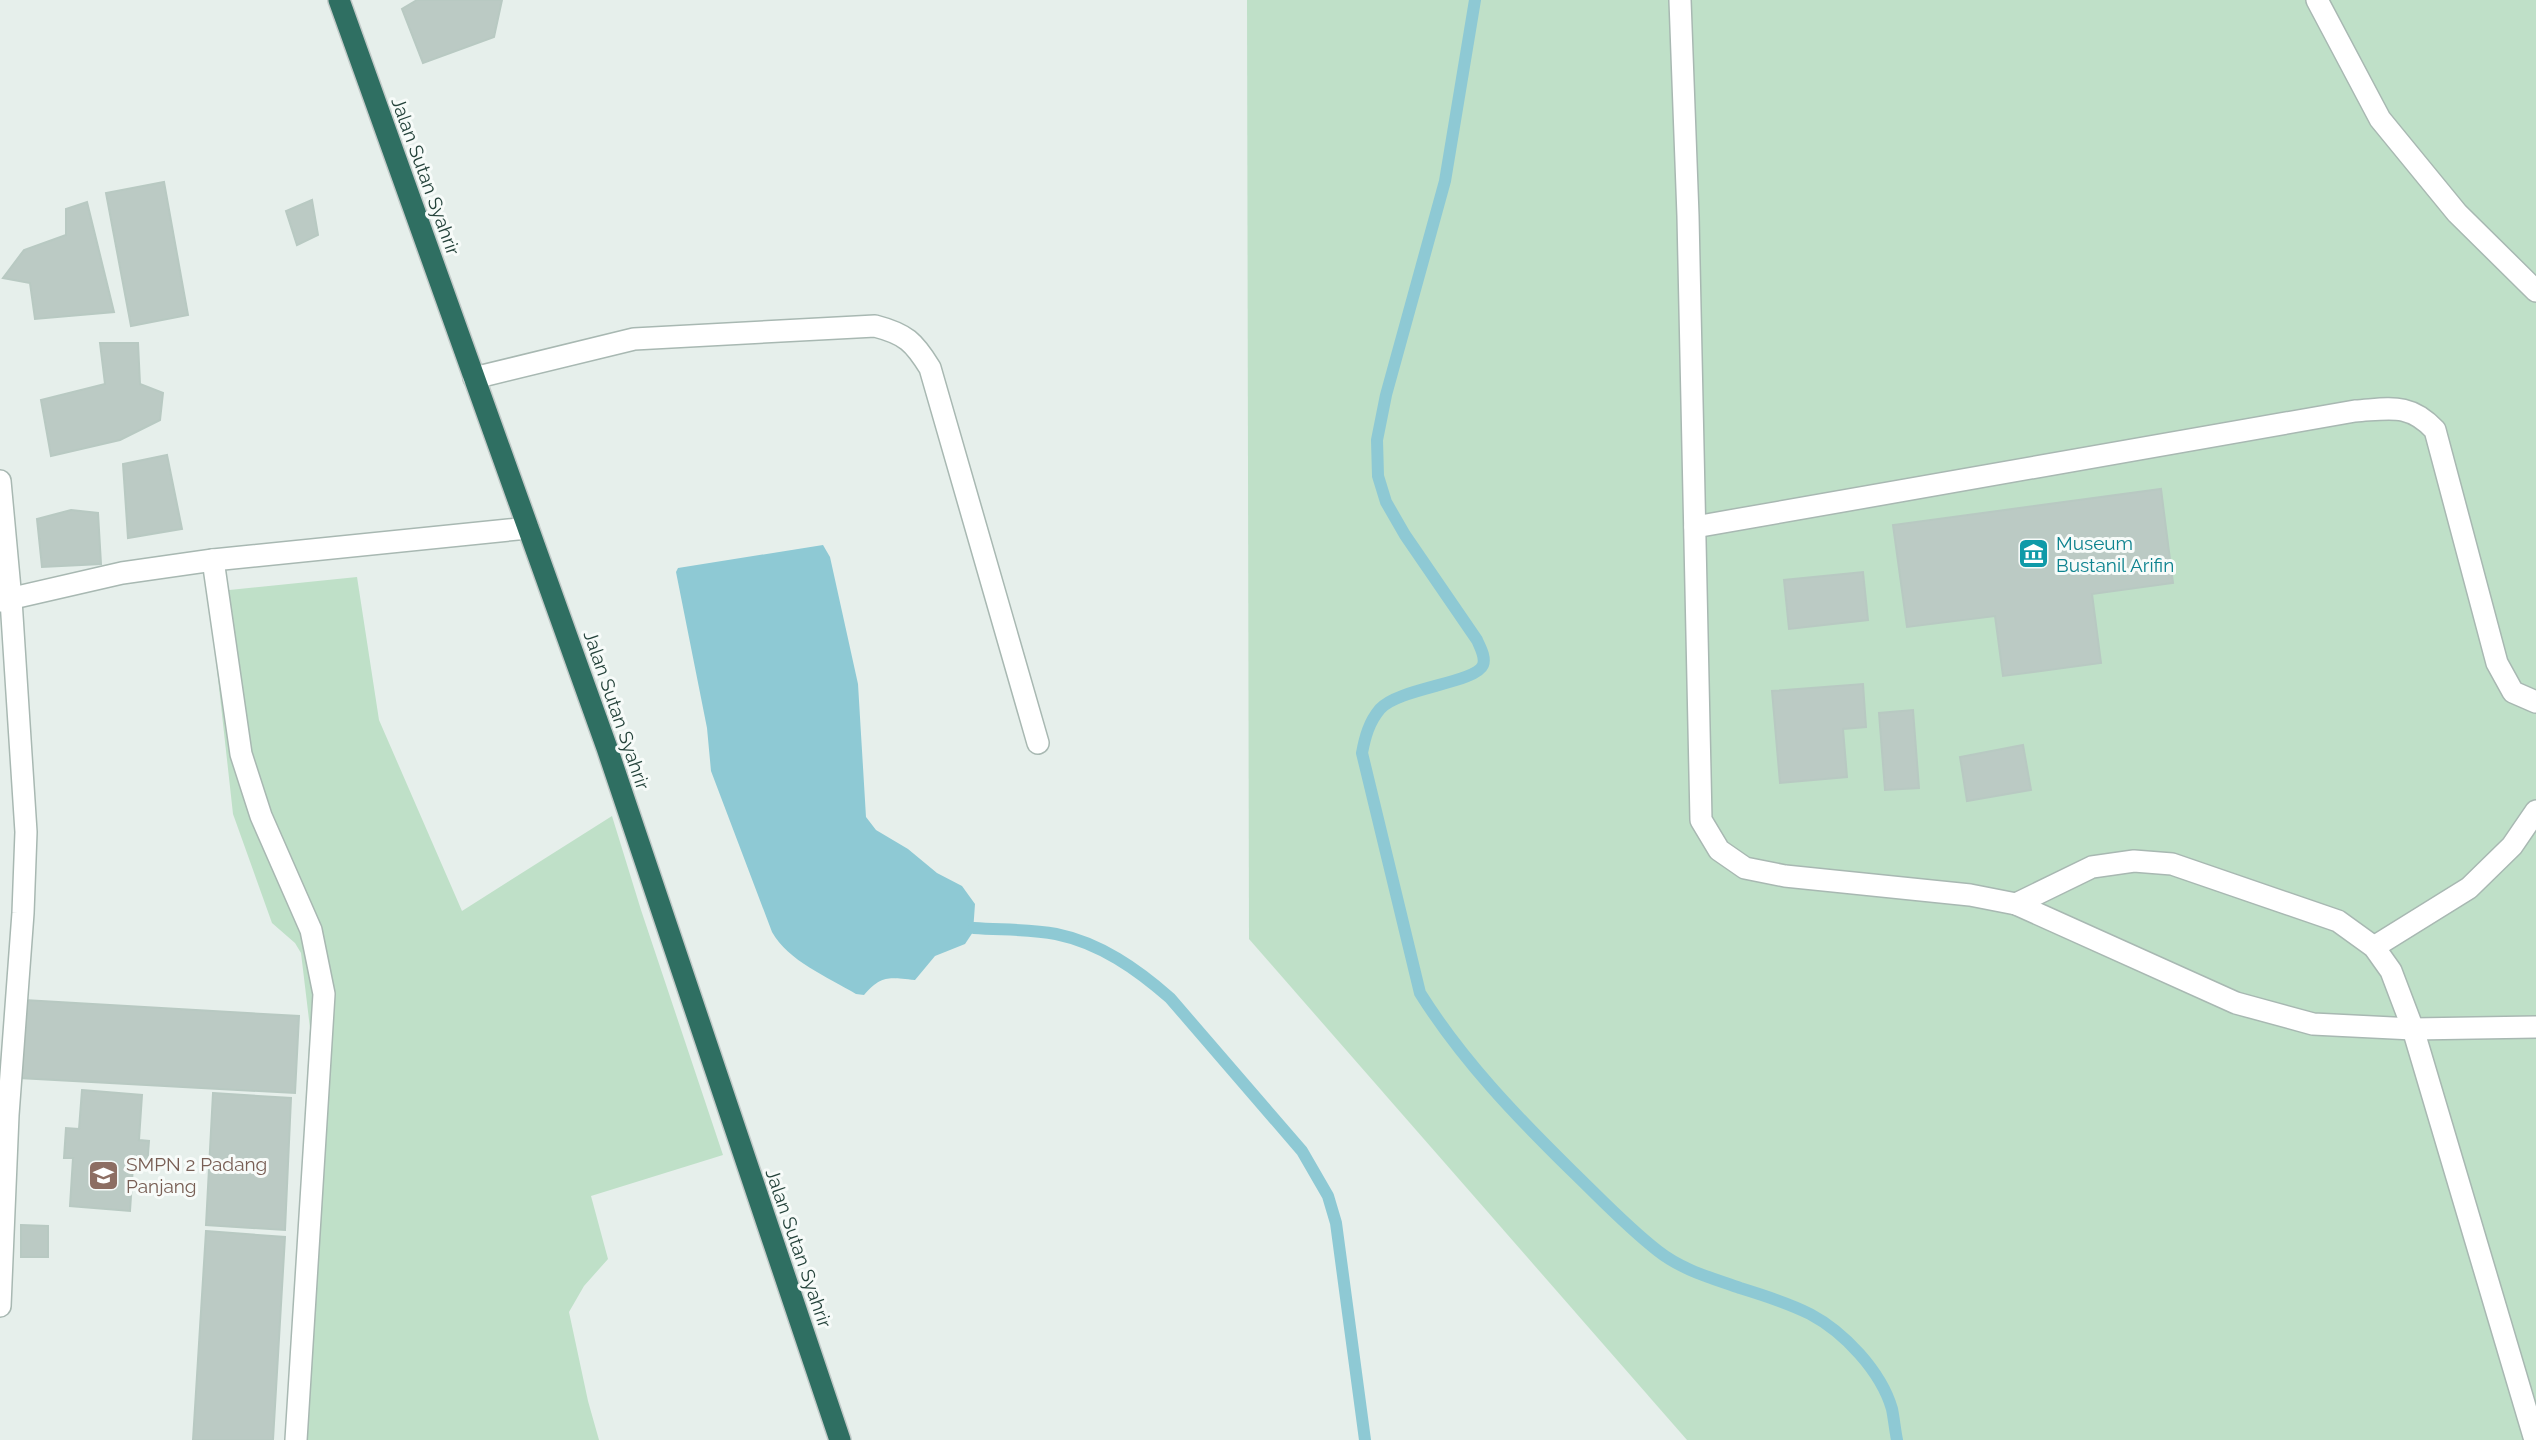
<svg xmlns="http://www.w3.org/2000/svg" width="2536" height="1440" viewBox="0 0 2536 1440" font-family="Raleway,sans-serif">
<rect width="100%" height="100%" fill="#e6efeb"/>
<g fill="#bfe0c8">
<polygon points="1247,0 2536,0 2536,1440 1687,1440 1249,939"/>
<polygon points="357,577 379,720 462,911 612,816 641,910 723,1155 591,1196 608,1259 584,1286 569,1312 588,1401 599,1440 287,1440 310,1028 301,953 295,943 272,923 233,814 211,615 210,592"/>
</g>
<path fill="#8ec9d4" d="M823,545L830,557L858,684L866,817L876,830L908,849L937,873L962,886L975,904L973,932L965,944L935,956L915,980C888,978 883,974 864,995L856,994C828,977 788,961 772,932L711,771L707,728L676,572L678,568Z"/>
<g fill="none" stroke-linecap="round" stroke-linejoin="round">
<g stroke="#8ec9d4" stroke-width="12">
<path d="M1475,0L1445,181L1386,395L1377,440L1378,476L1386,502L1405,535L1477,640C1480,647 1486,657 1483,665C1476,683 1398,688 1380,709C1369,722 1365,737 1362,753L1420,993C1462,1060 1516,1116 1572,1171C1600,1198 1627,1227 1658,1251C1682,1270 1712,1278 1740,1288C1763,1295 1788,1303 1810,1314C1844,1332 1881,1371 1892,1409C1894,1419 1895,1430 1897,1440"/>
<path d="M974,928C1001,930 1030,929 1056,934C1100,943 1137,969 1170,998L1302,1151L1328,1196L1336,1223L1365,1440"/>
</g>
</g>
<g fill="#bbcac4" stroke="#b8c9c2" stroke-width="2">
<polygon points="417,0 502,0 494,37 423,63 402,9"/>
<polygon points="164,182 188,315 131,326 106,193"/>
<polygon points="312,200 318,235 297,245 286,211"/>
<polygon points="87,202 114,312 35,319 30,283 3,278 24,250 66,235 66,209"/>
<polygon points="100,343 138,343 140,384 163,393 160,420 120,440 51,456 41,400 105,384"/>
<polygon points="167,455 182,529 128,538 123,464"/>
<polygon points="2161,489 2173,583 2092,594 2101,663 2003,676 1995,616 1907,627 1893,525"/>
<polygon points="71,510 98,513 101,564 42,567 37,519"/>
<polygon points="1863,572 1868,620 1789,629 1784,580"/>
<polygon points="1863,684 1866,727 1843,729 1847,777 1780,783 1772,691"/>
<polygon points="1913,710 1919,788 1885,790 1879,713"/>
<polygon points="2023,745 2031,790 1967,801 1960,757"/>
<polygon points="24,1000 299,1016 295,1093 19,1078"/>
<polygon points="82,1090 142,1095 139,1140 149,1141 147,1167 133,1166 130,1211 70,1206 73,1158 64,1158 66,1128 79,1129"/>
<polygon points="213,1093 291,1098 285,1230 206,1225"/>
<polygon points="21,1225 48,1226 48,1257 21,1257"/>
<polygon points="206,1231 285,1237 273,1440 193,1440"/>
</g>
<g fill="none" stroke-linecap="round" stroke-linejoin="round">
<defs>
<g id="minor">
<polyline points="1680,0 1688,216 1701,820 1719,850 1745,868 1785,876 1970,895 2016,904 2236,1003 2313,1024 2413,1029 2536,1027"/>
<polyline points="2317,0 2380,119 2457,213 2536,291"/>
<path d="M474,378L634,339L875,326C906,334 914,342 930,368L1038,743"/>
<polyline points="0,481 11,600 26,832 23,913 8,1115 0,1306"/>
<path d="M1695,527L2355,411C2389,409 2409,402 2435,430L2497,663L2513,692L2536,702"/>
<polyline points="213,560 241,754 261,816 311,930 324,994 296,1440"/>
<polyline points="0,601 122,573 213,560 528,528"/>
<polyline points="2016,904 2092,867 2134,861 2172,864 2338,921 2374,947 2391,971 2413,1029 2535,1440"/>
<polyline points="2374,947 2469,888 2512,846 2536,811"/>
</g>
<polyline id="highway" points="339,0 607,748 840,1440"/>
</defs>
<use href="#minor" stroke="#a8b8b2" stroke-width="24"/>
<use href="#highway" stroke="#c2cac8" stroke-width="24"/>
<use href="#minor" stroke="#fff" stroke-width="21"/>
<use href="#highway" stroke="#2f6f62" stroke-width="21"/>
</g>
<defs>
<symbol id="museum-square" viewBox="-11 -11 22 22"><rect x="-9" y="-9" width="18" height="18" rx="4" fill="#0f9aa8" stroke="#f7fbf9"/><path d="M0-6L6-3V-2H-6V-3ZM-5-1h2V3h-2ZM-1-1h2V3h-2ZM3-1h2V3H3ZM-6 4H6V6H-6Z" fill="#fff"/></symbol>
<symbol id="school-square" viewBox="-11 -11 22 22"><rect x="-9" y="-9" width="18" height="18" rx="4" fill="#8d6e63" stroke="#f7fbf9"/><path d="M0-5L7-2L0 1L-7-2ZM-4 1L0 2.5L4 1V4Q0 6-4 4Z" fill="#fff"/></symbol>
</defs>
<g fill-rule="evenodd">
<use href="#museum-square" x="2016" y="536" width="35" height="35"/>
<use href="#school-square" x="86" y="1158" width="35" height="35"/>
</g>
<g text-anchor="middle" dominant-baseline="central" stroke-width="6" stroke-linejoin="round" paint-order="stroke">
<g font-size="19" fill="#24423a" stroke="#f7fbf9">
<text transform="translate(426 176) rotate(70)">Jalan Sutan Syahrir</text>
<text transform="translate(617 710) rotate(71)">Jalan Sutan Syahrir</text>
<text transform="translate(799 1248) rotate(71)">Jalan Sutan Syahrir</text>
</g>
<g font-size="19" fill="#0d838f" stroke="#f7fbf9" text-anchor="start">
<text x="2056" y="543">Museum<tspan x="2056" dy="22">Bustanil Arifin</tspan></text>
</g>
<g font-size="19" fill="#785e54" stroke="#f7fbf9" text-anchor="start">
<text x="126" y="1164">SMPN 2 Padang<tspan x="126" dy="22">Panjang</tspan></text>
</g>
</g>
</svg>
